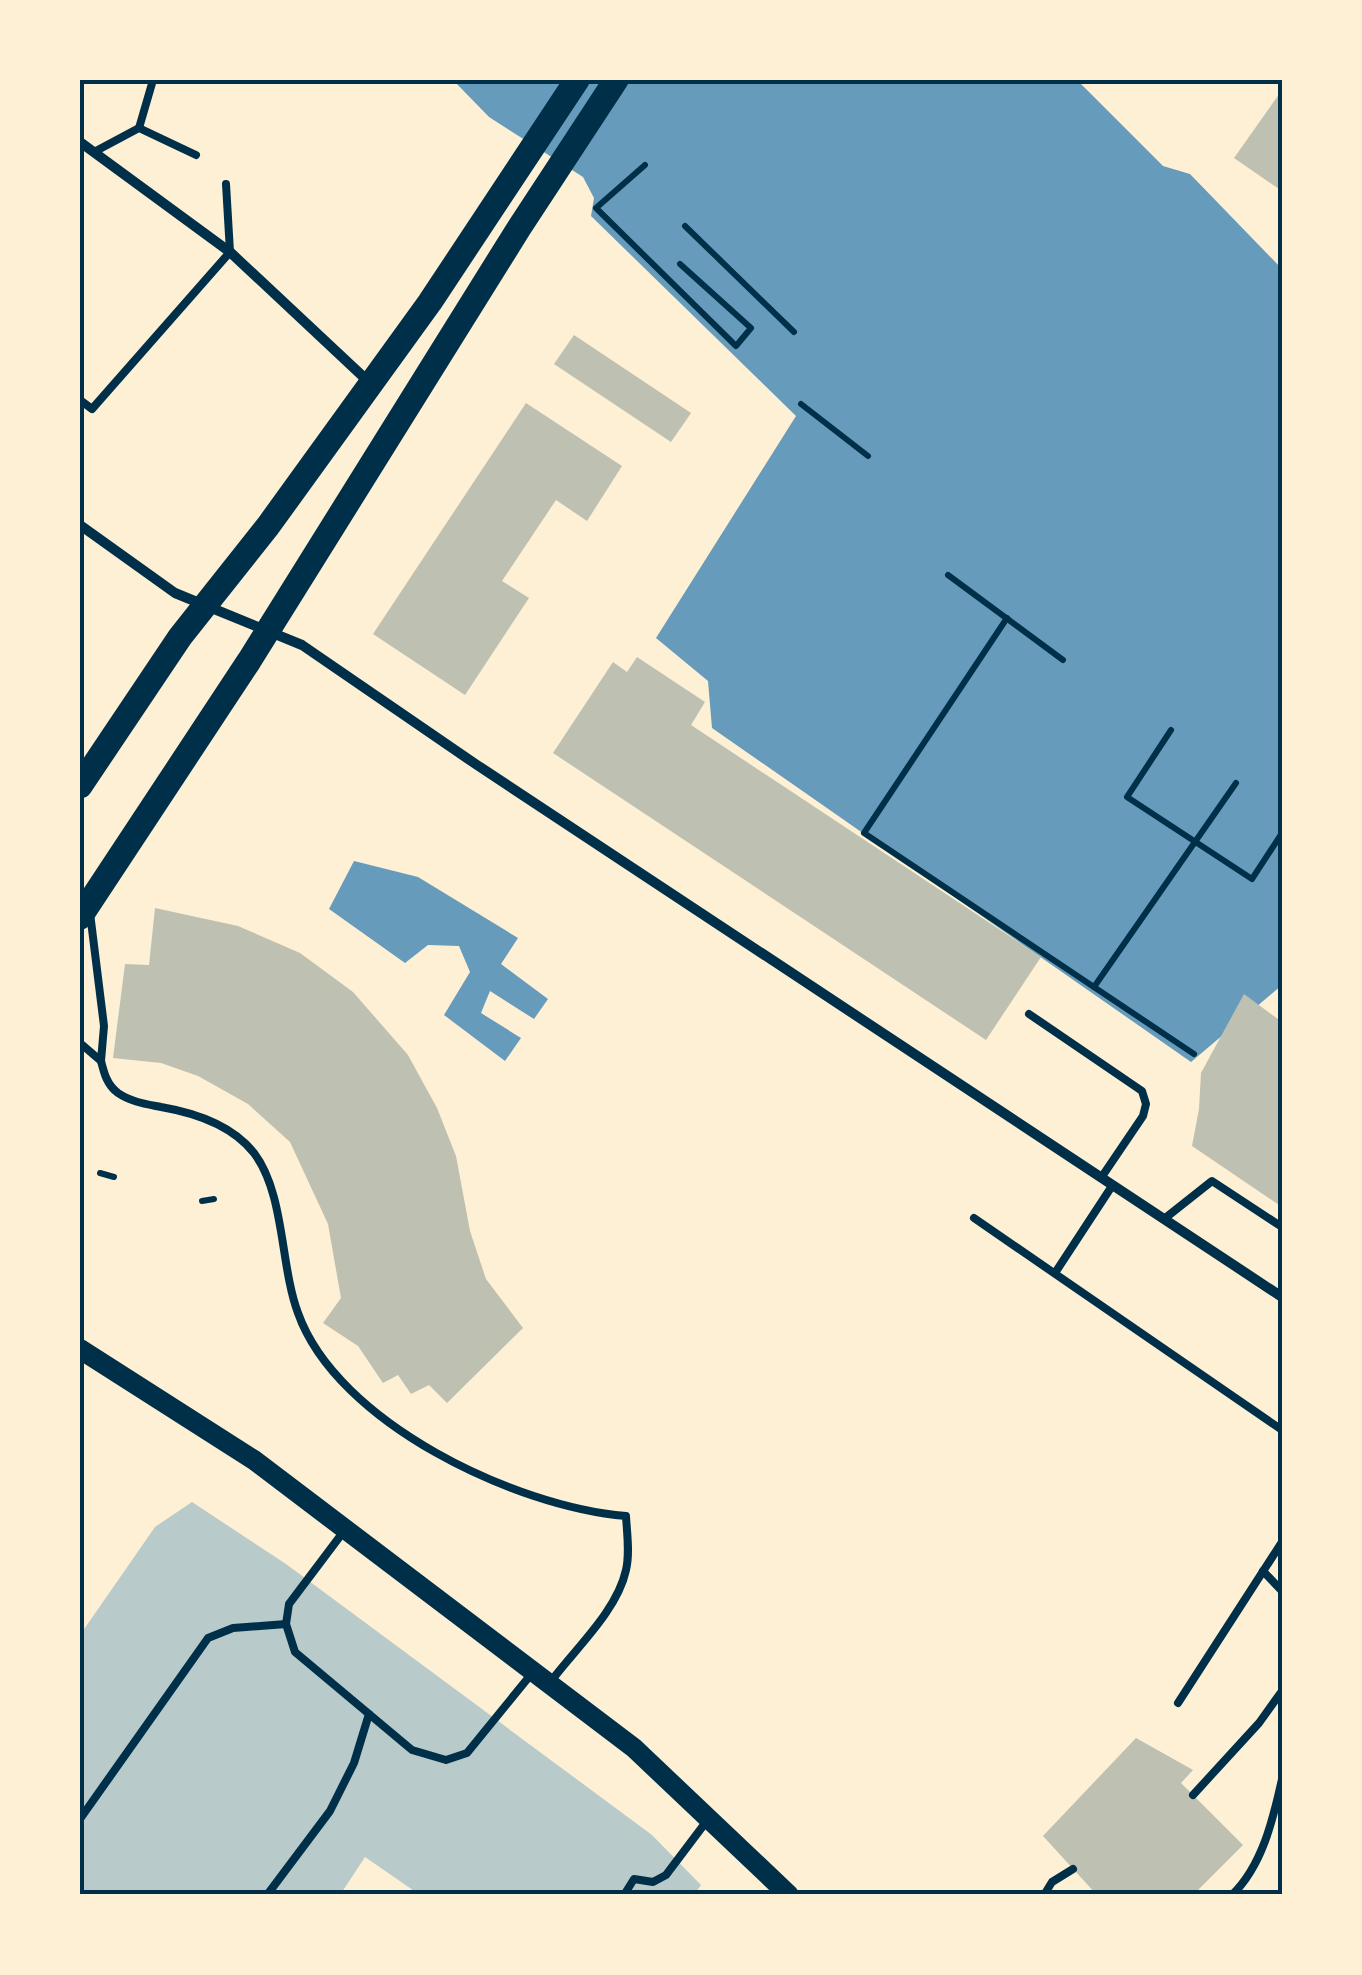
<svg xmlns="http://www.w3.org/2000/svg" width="1362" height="1975" viewBox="0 0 1362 1975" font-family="'Source Sans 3',sans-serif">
<rect width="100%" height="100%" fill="#fdf0d5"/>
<polygon fill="#b9caca" points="192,1502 286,1564 652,1835 701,1885 694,1895 420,1895 365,1857 340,1895 80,1895 80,1635 155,1527"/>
<g fill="#669bbc">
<polygon points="453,80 1077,80 1163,166 1190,174 1282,269 1282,985 1191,1062 712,728 708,681 656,638 796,416 591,216 594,198 583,177 489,117"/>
<polygon points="354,861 418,877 518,938 501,964 548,999 534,1019 490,991 481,1013 521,1038 505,1061 444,1015 470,972 459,946 428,945 405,963 329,909"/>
</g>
<g fill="#bec0b2">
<polygon points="1282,90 1282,191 1234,158"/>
<polygon points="574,335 691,413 671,442 554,364"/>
<polygon points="526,403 622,466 587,521 556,500 502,581 529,598 465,695 373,634"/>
<polygon points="637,657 705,702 691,725 1041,957 986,1040 553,753 613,662 627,672"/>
<polygon points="155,908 238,926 300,953 353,992 408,1055 437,1108 456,1156 470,1231 486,1279 523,1328 447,1403 429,1385 411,1394 398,1375 383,1383 358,1346 323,1323 341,1298 328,1224 290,1142 248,1104 198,1076 161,1063 113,1058 125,964 149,965"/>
<polygon points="1244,994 1282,1022 1282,1207 1192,1146 1199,1109 1201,1073"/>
<polygon points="1136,1738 1193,1770 1181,1783 1243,1845 1193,1895 1097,1895 1043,1836"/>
</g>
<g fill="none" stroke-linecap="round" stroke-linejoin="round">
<g stroke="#003049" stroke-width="6">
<polyline points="645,165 596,208 736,346 751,328 680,264"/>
<polyline points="685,226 794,332"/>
<polyline points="801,404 868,456"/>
<polyline points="948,575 1063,660"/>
<polyline points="1007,618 864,833 1194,1054"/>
<polyline points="1171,730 1127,797 1252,879 1282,833"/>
<polyline points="1094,987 1236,783"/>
<polyline points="100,1173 114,1177"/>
<polyline points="202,1201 214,1199"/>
</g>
<g stroke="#003049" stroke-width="8">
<polyline points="139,128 153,80"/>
<polyline points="94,152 139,128 196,155"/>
<polyline points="80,400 92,409 230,252 226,184"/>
<polyline points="1029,1014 1142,1091 1146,1104 1143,1116 1101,1178"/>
<polyline points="80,1043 101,1061 104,1026 90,913"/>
<path d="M101,1061C104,1073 107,1085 118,1093C131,1102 146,1104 161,1107C196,1113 232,1125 254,1153C285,1194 280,1265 298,1313C337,1423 516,1507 626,1516C627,1534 630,1553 626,1570C617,1611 576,1648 552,1680"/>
<polyline points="974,1218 1282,1430"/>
<polyline points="1164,1219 1212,1181 1282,1227"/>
<polyline points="1055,1273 1112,1186"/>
<polyline points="344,1531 289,1604 286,1624 295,1652 412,1750 446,1760 467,1753 533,1672"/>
<polyline points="1263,1571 1282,1591"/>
<polyline points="1178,1703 1282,1542"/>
<polyline points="1193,1795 1259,1723 1282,1691"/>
<polyline points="80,1819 208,1638 233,1628 286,1624"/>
<polyline points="267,1895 330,1811 354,1763 369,1714"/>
<polyline points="624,1895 634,1879 653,1882 666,1875 706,1822"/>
<polyline points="1044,1895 1052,1882 1073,1869"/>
<path d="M1232,1895C1262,1866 1273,1820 1282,1779"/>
</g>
<g stroke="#003049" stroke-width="10">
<polyline points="80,142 230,252 371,384"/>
<polyline points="80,525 175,593 302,645 477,765 1282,1297"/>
</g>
<polyline stroke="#003049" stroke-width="20" points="80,1349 254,1460 634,1748 789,1895"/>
<g stroke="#003049" stroke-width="25">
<polyline points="80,786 180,637 268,526 430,302 577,80"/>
<polyline points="80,917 249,661 519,228 616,80"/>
</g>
</g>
<rect width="1362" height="1975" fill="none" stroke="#fdf0d5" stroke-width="165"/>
<rect x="82" y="82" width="1198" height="1810" fill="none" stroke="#003049" stroke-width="4"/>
</svg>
